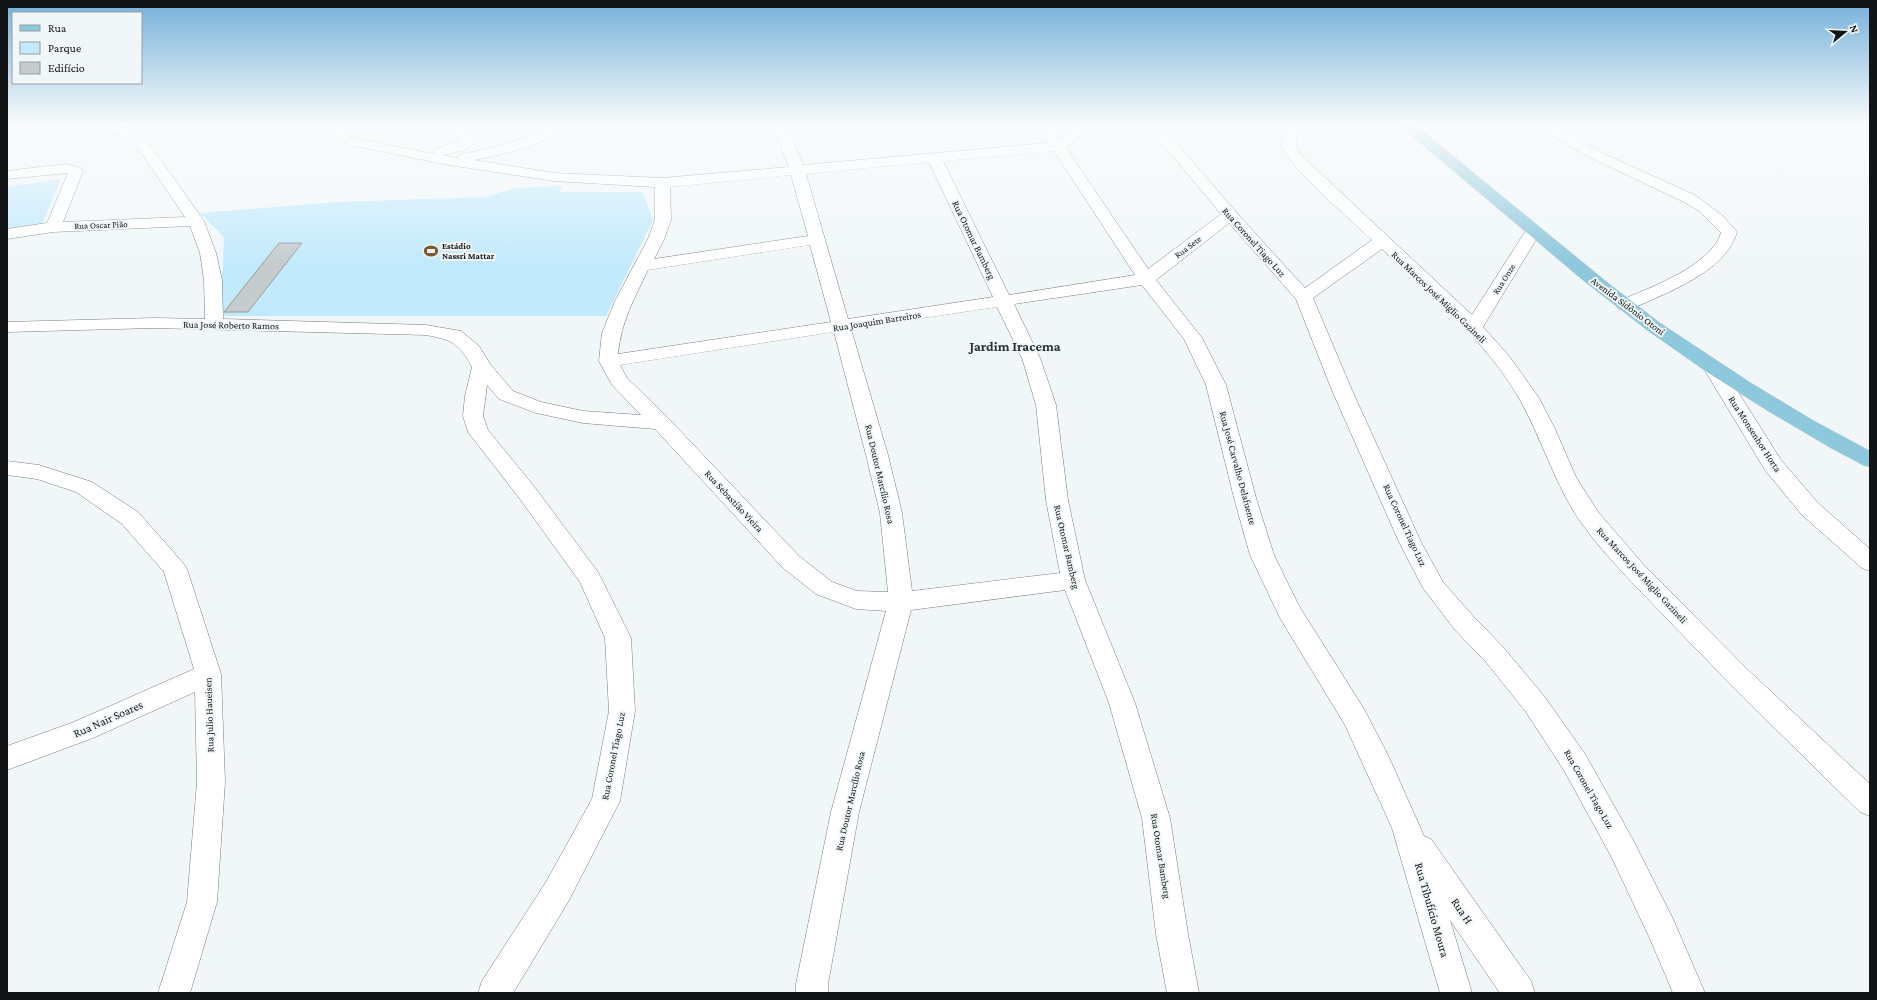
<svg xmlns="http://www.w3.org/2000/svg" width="1877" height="1000" viewBox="0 0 1877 1000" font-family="'Crimson Pro',serif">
<rect width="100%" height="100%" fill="#f1f7f9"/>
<g fill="#c2eafc">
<polygon points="61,179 42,224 7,230 7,187"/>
<polygon points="562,186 560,192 643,192 653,220 606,316 217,316 223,265 224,237 200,213 338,202 484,197 516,188"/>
</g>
<polygon fill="#c6ccce" stroke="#979c9e" points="279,243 302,243 248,312 224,312"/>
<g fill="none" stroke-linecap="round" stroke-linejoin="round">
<defs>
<g id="minor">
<path d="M92,124H113L132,130L150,145L204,221L216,253L222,280L223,319L426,325L461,331L479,346L490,364L513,391L541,402L583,411L641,415L612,385L599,361L602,333L615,301L648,239L655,220V187L554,181L449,165L350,145L316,127L314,124H331L359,139L434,154L433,152L435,149L460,141L445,124H460L475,142L467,149L443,155L457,158L459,155L510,143L534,134L551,124H568C555,143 496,156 474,160L554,173L662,178L789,167L772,124H786L803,165L1048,143L1036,124H1050L1060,139L1080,124H1096L1066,148L1148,269L1221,214L1146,124H1160L1236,212L1305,288L1372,240C1356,224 1283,163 1282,144C1281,137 1285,130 1289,124H1303C1296,135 1293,145 1302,156L1472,315L1528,227L1534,225L1540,227L1542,230L1483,327L1509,356L1539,398L1555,429L1576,477L1598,512L1643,564L1747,669L1870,784V816L1860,812C1797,750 1733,688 1672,624C1642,592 1608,560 1582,524C1555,486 1543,441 1520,400C1487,341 1430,295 1382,249L1313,298L1351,388L1421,542L1443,582L1473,616L1504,648L1544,696L1585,754L1632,838L1673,919L1705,993H1673L1651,941L1612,858L1565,772L1526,712L1486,662L1455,630L1423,588L1399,542L1331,388L1296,299L1229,223L1156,280L1202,338L1226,385L1256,498L1274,555L1299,606L1364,709L1388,755L1424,836L1431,839L1531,981L1535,993H1500L1450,920L1472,993H1440L1392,828L1345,725L1280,618L1250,555L1234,498L1206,385L1184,339L1142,285L1014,304L1040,358L1056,405L1068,500L1085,580L1135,703L1170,818L1188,934L1199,993H1167L1156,934L1142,818L1109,703L1065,590L911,610L859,812L828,984V993H796V984L831,812L886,611L856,609L816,594L783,568L655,429L583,423L536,413L499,399L487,385L483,416L488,430L536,489L598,572L631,638L635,711L620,801L568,902L513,993H478L482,981L546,882L592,799L609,711L605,638L580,582L520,499L468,432L463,416L465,396L472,367C459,343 452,340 426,335L154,328L7,332V322L154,318L205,319L204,280L200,253L190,226L53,232L7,239V229L47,223L68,173L7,179V171L65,164L81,168L83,171L63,222L185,217L140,151L122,136L94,127ZM1054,151L1135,275L1009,295L943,161ZM929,162L993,297L848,319L806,174ZM791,175L808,236L654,259L664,239L671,220L670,187ZM810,245L831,322L618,354C621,322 634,299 648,270ZM997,307L1022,358L1036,405L1046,500L1060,573L912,591L902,513L888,455L851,329ZM834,332L866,455L880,513L888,592L857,591L832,582L799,556L668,418L627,378L620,365Z"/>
<path d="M1536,124H1552L1606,155L1695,195L1723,216L1737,232C1726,272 1666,293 1631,309L1625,310L1619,309L1616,305L1619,301C1649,288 1711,266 1721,233L1699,211L1684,202L1587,156L1554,137Z"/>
<polygon points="1714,363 1721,365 1781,460 1818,503 1870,549 1870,571 1862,568 1802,515 1765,470 1704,369 1707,365"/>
<polygon points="7,461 39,465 92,482 138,512 183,563 187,569 221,674 225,782 217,902 190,993 158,993 187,902 197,782 195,692 93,738 7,770 7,746 74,722 194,669 164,572 122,524 76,492 37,479 7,475"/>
</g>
<polygon id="major" points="1398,124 1414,124 1608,283 1660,323 1751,383 1814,421 1870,451 1870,467 1863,465 1831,448 1768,411 1707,372 1647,330 1584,281"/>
</defs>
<use href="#minor" stroke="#797e80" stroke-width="1"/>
<use href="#major" stroke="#d0d0d0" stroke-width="1"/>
<use href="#minor" fill="#fff" fill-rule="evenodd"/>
<use href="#major" fill="#8ec8dd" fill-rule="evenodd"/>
</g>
<linearGradient id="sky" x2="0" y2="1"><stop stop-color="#75b0da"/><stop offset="0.47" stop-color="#f9fbfc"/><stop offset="1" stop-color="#f9fbfc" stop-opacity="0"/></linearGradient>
<rect width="1877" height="264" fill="url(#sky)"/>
<defs>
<symbol id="stadium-bare" viewBox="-9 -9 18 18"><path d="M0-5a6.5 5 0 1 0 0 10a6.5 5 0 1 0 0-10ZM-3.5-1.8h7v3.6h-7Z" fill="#785b2e" stroke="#f1f7f9" stroke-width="2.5" paint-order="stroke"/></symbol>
</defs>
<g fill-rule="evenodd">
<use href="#stadium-bare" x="421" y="241" width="20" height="20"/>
</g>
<g text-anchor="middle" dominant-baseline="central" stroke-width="4" stroke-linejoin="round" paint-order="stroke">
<g font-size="9" fill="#121415" stroke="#f1f7f9">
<text transform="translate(101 225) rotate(-2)">Rua Oscar Pião</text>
<text transform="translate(1188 247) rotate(-37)">Rua Sete</text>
<text transform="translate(1504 279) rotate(-58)">Rua Onze</text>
</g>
<g font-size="9" font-weight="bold" fill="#121415" stroke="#f1f7f9" text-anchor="start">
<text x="442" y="246">Estádio<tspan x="442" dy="10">Nassri Mattar</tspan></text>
</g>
<g font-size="10" fill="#121415" stroke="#f1f7f9">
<text transform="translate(974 240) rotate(64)">Rua Otomar Bamberg</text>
<text transform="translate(1254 242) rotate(48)">Rua Coronel Tiago Luz</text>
<text transform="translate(1439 297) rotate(44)">Rua Marcos José Miglio Gazineli</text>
<text transform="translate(1628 306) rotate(37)">Avenida Sidônio Otoni</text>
<text transform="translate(877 321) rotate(-9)">Rua Joaquim Barreiros</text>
<text transform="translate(231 325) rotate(1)">Rua José Roberto Ramos</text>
<text transform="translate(1755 434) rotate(57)">Rua Monsenhor Horta</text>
<text transform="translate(1238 468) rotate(75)">Rua José Carvalho Delafuente</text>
<text transform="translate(880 474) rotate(77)">Rua Doutor Marcílio Rosa</text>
<text transform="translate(734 501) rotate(47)">Rua Sebastião Vieira</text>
<text transform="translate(1405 525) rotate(65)">Rua Coronel Tiago Luz</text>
<text transform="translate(1067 547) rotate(77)">Rua Otomar Bamberg</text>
<text transform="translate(1642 575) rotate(47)">Rua Marcos José Miglio Gazineli</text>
<text transform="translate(209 715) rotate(-92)">Rua Julio Haueisen</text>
<text transform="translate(613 756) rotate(-79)">Rua Coronel Tiago Luz</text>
<text transform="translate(1589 789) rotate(60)">Rua Coronel Tiago Luz</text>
<text transform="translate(850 801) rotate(-77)">Rua Doutor Marcílio Rosa</text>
<text transform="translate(1161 856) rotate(81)">Rua Otomar Bamberg</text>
</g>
<g font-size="12" fill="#121415" stroke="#f1f7f9">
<text transform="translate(108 719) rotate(-24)">Rua Nair Soares</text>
<text transform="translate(1432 910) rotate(74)">Rua Tibufício Moura</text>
<text transform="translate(1462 911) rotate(56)">Rua H</text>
</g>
<g font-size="14" font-weight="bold" fill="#2b3031" stroke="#f1f7f9">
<text x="1015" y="346">Jardim Iracema</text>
</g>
</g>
<rect width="1877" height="1000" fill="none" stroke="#121415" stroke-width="16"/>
<rect x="12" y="12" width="130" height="72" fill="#f1f7f9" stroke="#989c9e"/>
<rect x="20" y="25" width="20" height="6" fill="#8ec8dd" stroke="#989c9e"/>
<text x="48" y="32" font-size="12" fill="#121415">Rua</text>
<rect x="20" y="42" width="20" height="12" fill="#c2eafc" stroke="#989c9e"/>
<text x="48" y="52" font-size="12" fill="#121415">Parque</text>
<rect x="20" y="62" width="20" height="12" fill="#c6ccce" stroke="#989c9e"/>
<text x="48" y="72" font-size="12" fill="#121415">Edifício</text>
<g transform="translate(1845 32) rotate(72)" stroke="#f1f7f9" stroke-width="3" paint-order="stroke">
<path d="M0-3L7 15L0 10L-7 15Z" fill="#121415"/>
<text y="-6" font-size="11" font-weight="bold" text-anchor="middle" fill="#121415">N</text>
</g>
</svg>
